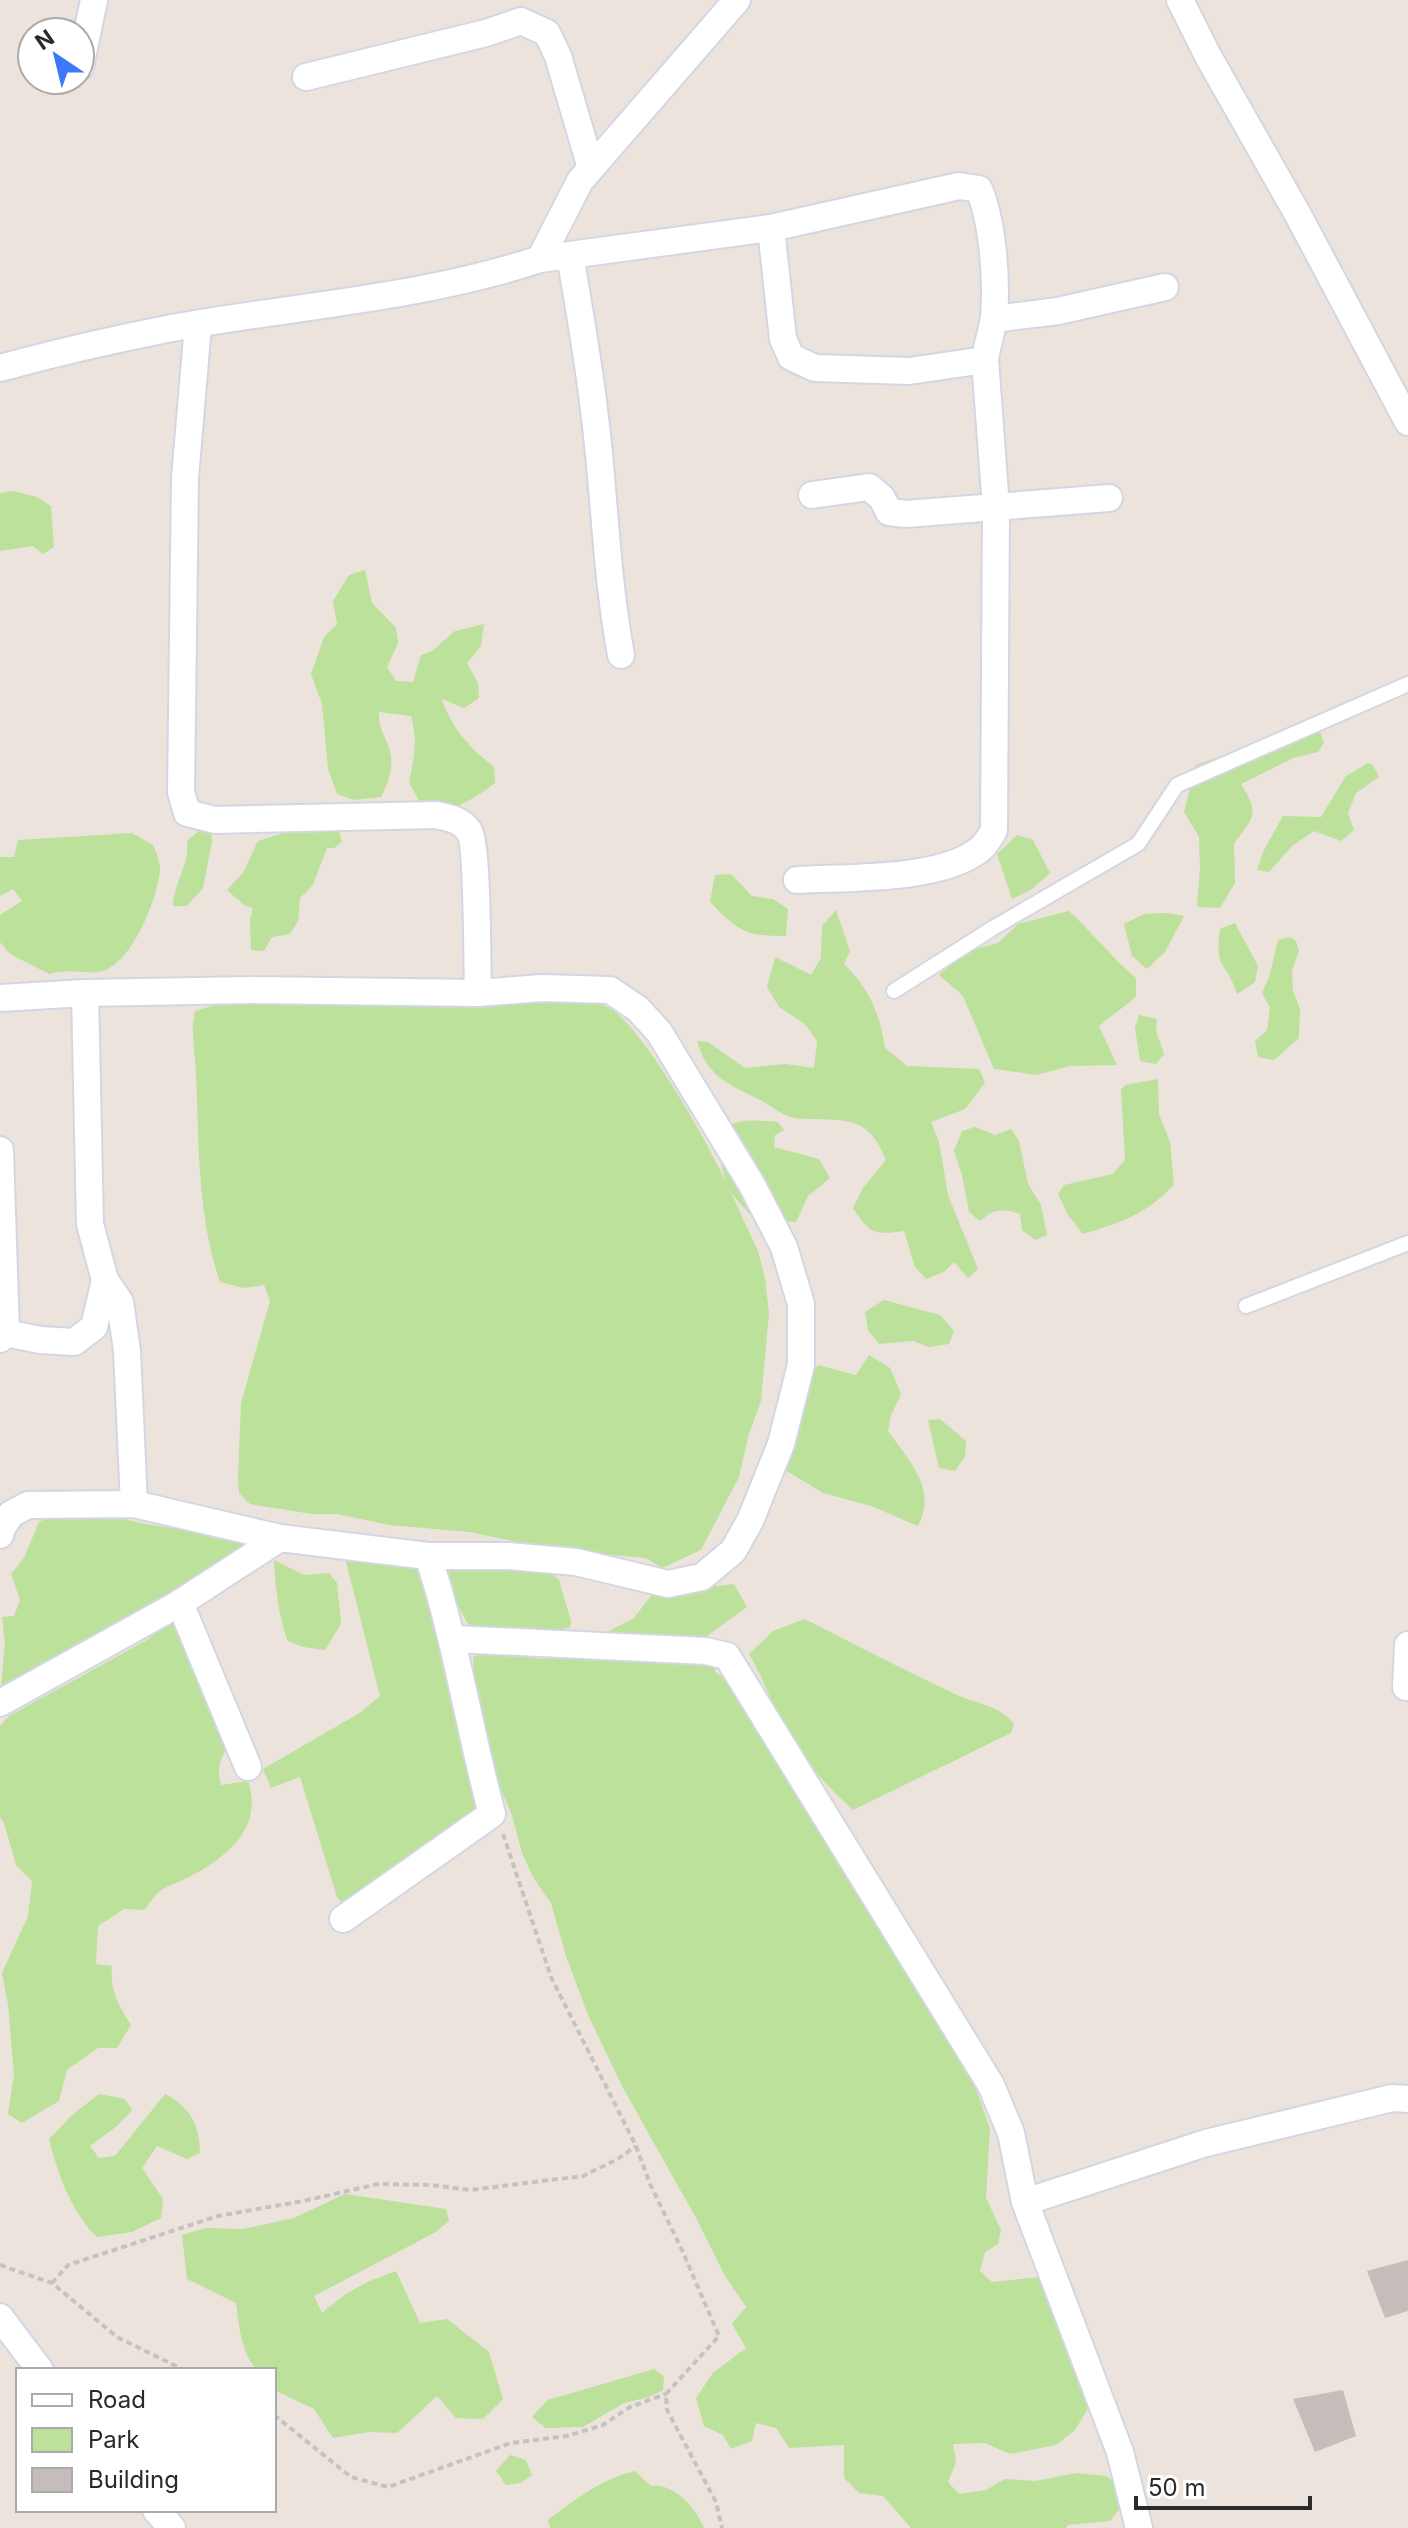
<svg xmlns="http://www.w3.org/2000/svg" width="1408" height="2528" viewBox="0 0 1408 2528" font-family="Inter,sans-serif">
<rect width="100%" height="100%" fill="#ece3dc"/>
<g fill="#bbe19a">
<polygon points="13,491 37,497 51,506 54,547 43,554 33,546 0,551 0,493"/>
<path d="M365,570L372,603L396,628L398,643L387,667L396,681L413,682L421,655L432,651L455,631L484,624L481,646L467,663L478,683L479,698L464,708L442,699C451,728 471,749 494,767L495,783C479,795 444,821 423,805C417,800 413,788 409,782C414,758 418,740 411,716L379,712C378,728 384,733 389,748C395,763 389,783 381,797L354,800L337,794L328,769L322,704L311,674L324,637L337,624L333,601L349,575Z"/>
<path d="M1316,722L1324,742L1318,752L1293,758L1241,784C1259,813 1255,817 1234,843L1235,883L1220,908L1197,907L1200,869L1199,837L1184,812L1196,765Z"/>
<polygon points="1368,763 1373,765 1379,777 1356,793 1348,813 1354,830 1341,841 1314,831 1292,846 1269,872 1257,870 1263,852 1283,816 1321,817 1346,776"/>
<path d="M211,827L212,842L203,888L187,906H173C174,881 190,865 187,841L201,829Z"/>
<polygon points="339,831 342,842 334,848 327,848 313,885 300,898 298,921 290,934 272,937 264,951 251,950 250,920 253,908 244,905 227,890 243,873 258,841 286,832"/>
<path d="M132,833L153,845C156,852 160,861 160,869C158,898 131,967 99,972C81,974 68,968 49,974L10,954L0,942V915L22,901L13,889L0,896V857H14L18,840Z"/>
<polygon points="1017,835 1033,840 1050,873 1032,889 1012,899 997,854"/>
<path d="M731,874L752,896L773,899L788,909L786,936C745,936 738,931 710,902L715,875Z"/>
<path d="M836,910L850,951L844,964C869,988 880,1014 885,1048L907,1066L979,1069L985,1083L965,1109L931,1122L939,1142L948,1195L978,1269L968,1278L954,1262L944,1272L926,1279L915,1267L904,1231C874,1235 870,1234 853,1208L863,1188L886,1160C866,1109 839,1123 795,1118C784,1117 772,1106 762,1101C731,1085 707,1078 697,1041L708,1042L745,1068L785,1064L814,1068L817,1041L805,1024L779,1007L767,987L775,957L811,975L821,958L822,926Z"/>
<path d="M1069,911C1092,932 1111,957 1136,978V997L1099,1026L1117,1065L1069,1066L1037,1075L994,1069L963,996L939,975L967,951L998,943L1018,924Z"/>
<polygon points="1166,913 1184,916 1165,952 1147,969 1132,956 1124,924 1144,914"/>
<path d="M1235,923L1258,966L1255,982L1237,994C1228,962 1214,971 1220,929Z"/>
<polygon points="1290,937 1296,941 1299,951 1292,970 1293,991 1300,1009 1299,1038 1274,1060 1258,1057 1255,1041 1267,1030 1270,1007 1262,993 1269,977 1278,940"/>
<path d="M588,999C595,1002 604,1005 611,1009C645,1031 708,1143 726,1182L713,1134C738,1117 748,1120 778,1122L784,1130L775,1135L774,1147L819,1159L830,1178L808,1196L796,1222L754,1219L731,1193L758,1251L765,1278L769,1314L761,1401L748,1437L739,1477L701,1550L662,1568L646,1558L554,1550L470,1532L389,1525L337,1514H312L250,1504L239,1493L238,1479L241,1403L270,1301L264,1285L244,1288L220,1282C197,1214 199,1143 196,1072C195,1051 190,1032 195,1011L225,1002L509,1005Z"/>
<polygon points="1139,1015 1157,1019 1156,1031 1164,1054 1156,1064 1140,1061 1135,1028"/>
<path d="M1158,1079L1159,1114L1170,1142L1174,1185C1144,1215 1123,1222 1083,1234L1068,1215L1058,1194L1064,1185L1113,1174L1125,1160L1121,1090L1125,1085Z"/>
<path d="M975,1127L995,1135L1011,1129L1019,1141L1028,1184L1041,1205L1047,1235L1035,1240L1022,1230L1020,1214C1002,1208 994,1208 980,1221L969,1212L962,1175L954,1151L962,1131Z"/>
<polygon points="884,1300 940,1315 954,1331 949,1344 929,1347 913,1341 879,1344 868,1330 865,1312"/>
<path d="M869,1355L890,1368L901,1394L891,1415L888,1431C909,1461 938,1489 918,1526L871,1506L823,1493L782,1468L810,1375L818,1365L856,1375Z"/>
<polygon points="940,1419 966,1441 965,1456 955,1471 939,1468 928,1420"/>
<polygon points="99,1513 145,1524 242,1538 251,1545 213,1572 0,1697 5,1643 2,1617 14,1616 20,1600 11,1574 24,1558 39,1522 50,1516"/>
<polygon points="345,1558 424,1567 483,1812 343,1904 337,1897 300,1777 271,1788 263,1769 358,1714 380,1696"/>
<path d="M274,1560L304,1575L329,1573L337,1583L341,1624L325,1650L303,1647L288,1641C279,1620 275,1584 274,1560Z"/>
<polygon points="454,1564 548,1570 559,1580 571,1621 570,1627 543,1636 484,1633 467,1623 453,1595 447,1571"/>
<polygon points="734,1584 747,1607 707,1636 594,1639 634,1618 653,1593"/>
<path d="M805,1619C854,1644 904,1670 955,1694C976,1704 1000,1705 1014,1724L1011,1733L853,1810C826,1786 798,1754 781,1722C770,1699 762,1676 749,1654L773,1631Z"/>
<path d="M171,1620L180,1621L226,1750C219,1760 217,1772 221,1785L248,1781C264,1828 227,1857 189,1877C180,1882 168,1885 160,1891C154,1896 149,1904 144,1910L124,1909L98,1926L96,1964L112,1966C110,1991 118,2005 131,2025L117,2048H98L67,2070L59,2101L22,2123L8,2114L14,2074L8,2004L2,1973L28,1916L32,1881L16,1865L4,1823L0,1817V1726L9,1716L147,1640Z"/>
<polygon points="497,1649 540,1659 585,1656 715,1661 715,1672 724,1678 751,1717 909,1978 971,2074 990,2129 986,2198 1001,2230 998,2244 985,2252 980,2271 992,2282 1041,2277 1090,2405 1075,2430 1056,2445 1010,2454 985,2443 953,2444 956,2462 948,2482 959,2494 986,2490 1005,2479 1035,2481 1077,2473 1106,2476 1119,2485 1123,2504 1110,2521 1068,2525 1066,2528 911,2528 883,2496 859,2493 844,2478 844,2445 789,2448 776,2428 756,2423 752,2441 731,2449 723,2435 704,2426 696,2398 713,2373 746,2348 732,2324 746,2307 725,2276 696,2218 622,2086 588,2015 566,1956 551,1903 534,1879 522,1853 512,1815 495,1776 474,1672 473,1657"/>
<path d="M99,2094L125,2099L132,2110L117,2126L90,2146L99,2158L115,2156L165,2094C190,2107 200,2125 200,2153L187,2159L157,2146L142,2168L163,2199L161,2218L132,2232L97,2237C71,2212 58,2174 49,2139L72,2115Z"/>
<path d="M345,2194L446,2209L449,2221L434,2233L314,2296L322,2313L344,2295L367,2282L396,2271L420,2323L447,2319L489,2352L503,2399L483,2419L456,2418L437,2396L397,2433L369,2432L333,2438L314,2409L274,2390V2370H257C241,2352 239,2326 236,2303L187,2279L182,2235L205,2228L243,2229L294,2218Z"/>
<polygon points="654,2369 664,2377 663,2390 649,2397 624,2403 583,2427 546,2428 532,2417 548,2400"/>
<polygon points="510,2455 526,2460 532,2475 521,2483 506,2485 496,2471"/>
<path d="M635,2471L651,2486C675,2483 696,2509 704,2528H550L548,2520C576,2499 601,2479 635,2471Z"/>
</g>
<g fill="#c4bdb9">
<polygon points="1408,2260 1408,2311 1385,2318 1367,2271"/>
<polygon points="1343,2390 1356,2436 1315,2452 1293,2399"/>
</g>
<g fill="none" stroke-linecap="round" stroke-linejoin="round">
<defs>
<g id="lane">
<polyline points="894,991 993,928 1138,844 1177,785 1408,684"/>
<polyline points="1246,1306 1408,1243"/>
</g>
<g id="street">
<polyline points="1180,0 1208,56 1297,213 1408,422"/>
<polyline points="80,67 94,0"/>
<polyline points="306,77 486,33 521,21 547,33 558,56 591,168"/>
<polyline points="771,228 783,339 791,357 815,368 909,371 985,360"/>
<path d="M570,255C579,309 589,363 595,418C605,499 606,574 621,655"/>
<path d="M540,259L771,228L959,186L979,189C993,223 997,280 994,317C992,331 987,345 985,360L996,507L994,830C990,837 986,845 979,850C939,881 847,877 797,880"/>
<polyline points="994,319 1058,311 1165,287"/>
<path d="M198,325L185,478L181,792L187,813L215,820L436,815C449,818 460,819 469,831C478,844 477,968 478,993"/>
<path d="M0,368C55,353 111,340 167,329C291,306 420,299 540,259L580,181L737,0"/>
<polyline points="812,495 869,487 882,498 889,512 906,514 1109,498"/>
<polyline points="85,993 90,1224 105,1280 120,1302 127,1351 134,1504"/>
<polyline points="0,998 85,993 251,990 478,993 542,988 610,990 638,1009 659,1032 752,1185 784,1247 801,1304 801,1365 781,1444 750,1521 733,1551 702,1577 668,1584 576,1562 508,1556 428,1556"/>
<polyline points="0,1150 6,1333 0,1339"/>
<polyline points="6,1333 40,1340 74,1342 94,1327 105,1280"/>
<path d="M0,1535L2,1528L11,1514L28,1505L134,1504L280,1538L428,1556C456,1640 469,1729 492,1814L343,1919"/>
<polyline points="180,1603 248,1767"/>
<polyline points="453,1639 706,1651 727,1656 991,2085 1011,2133 1025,2202 1120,2452 1139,2528"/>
<polyline points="1408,1645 1406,1687 1408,1687"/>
<polyline points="0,1703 180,1603 280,1538"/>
<polyline points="1025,2202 1206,2143 1392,2098 1408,2099"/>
<polyline points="0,2317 40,2370"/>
<polyline points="156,2510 172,2528"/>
</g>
</defs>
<use href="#lane" stroke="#d2d7e3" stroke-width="18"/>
<use href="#street" stroke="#d2d7e3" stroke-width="30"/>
<g stroke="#c3c3c3" stroke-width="4" stroke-dasharray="6 4" stroke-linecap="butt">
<polyline points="503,1834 551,1977 636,2146 650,2184 682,2250 719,2336 666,2394 667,2410 716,2502 722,2528"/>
<polyline points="0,2265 52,2283 117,2337 184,2370"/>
<polyline points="52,2283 68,2265 218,2216 303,2201 378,2184 430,2185 470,2190 583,2176 618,2159 636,2146"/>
<polyline points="274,2415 351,2477 388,2487 511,2443 567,2436 603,2425 630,2407 666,2394"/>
</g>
<use href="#lane" stroke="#fff" stroke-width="14"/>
<use href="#street" stroke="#fff" stroke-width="26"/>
</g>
<rect x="16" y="2368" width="260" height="144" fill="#ffffff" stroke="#aaaaaa" stroke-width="2"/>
<rect x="32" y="2394" width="40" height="12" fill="#ffffff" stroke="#aaaaaa" stroke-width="2"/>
<text x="88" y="2408" font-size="24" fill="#2a2a2a">Road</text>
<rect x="32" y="2428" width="40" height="24" fill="#bbe19a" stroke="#aaaaaa" stroke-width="2"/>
<text x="88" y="2448" font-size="24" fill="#2a2a2a">Park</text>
<rect x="32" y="2468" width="40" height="24" fill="#c4bdb9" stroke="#aaaaaa" stroke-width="2"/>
<text x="88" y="2488" font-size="24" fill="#2a2a2a">Building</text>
<g transform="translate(56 56) rotate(325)"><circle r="38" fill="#ffffff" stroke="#aaaaaa" stroke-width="2"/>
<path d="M0-6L14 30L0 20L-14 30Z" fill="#3f77f6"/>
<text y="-12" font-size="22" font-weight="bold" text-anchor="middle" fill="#2a2a2a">N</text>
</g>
<path d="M1136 2496v12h174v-12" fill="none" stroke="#2a2a2a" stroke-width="4"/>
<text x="1148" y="2496" font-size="24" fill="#2a2a2a" stroke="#ffffff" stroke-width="6" paint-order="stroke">50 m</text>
</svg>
